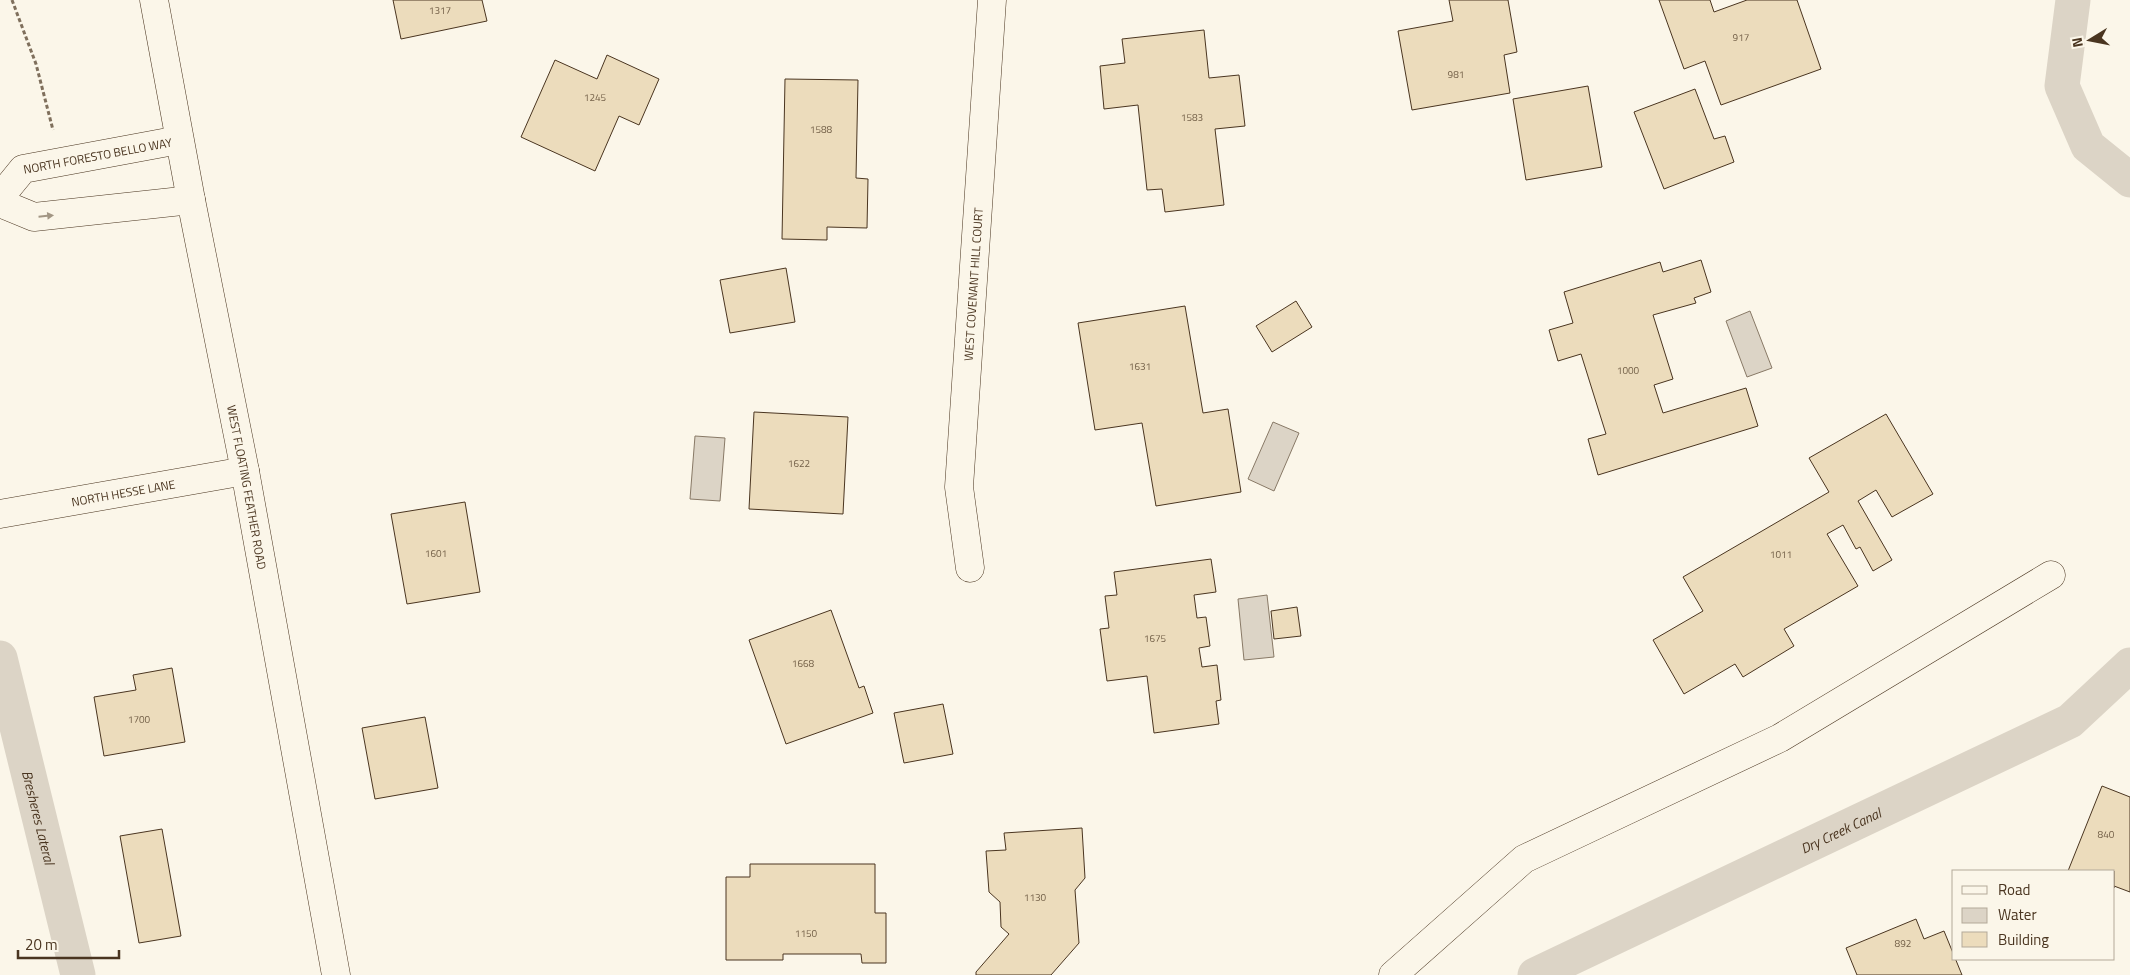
<svg xmlns="http://www.w3.org/2000/svg" width="2130" height="975" viewBox="0 0 2130 975" font-family="'Titillium Web',sans-serif">
<rect width="100%" height="100%" fill="#fbf6e9"/>
<g fill="#dcd4c6" stroke="#887966">
<polygon points="1750,311 1772,368 1747,377 1726,321"/>
<polygon points="1273,422 1299,433 1274,491 1248,479"/>
<polygon points="695,436 725,438 720,501 690,499"/>
<polygon points="1267,595 1274,657 1244,660 1238,599"/>
</g>
<g fill="none" stroke-linecap="round" stroke-linejoin="round">
<g stroke="#dcd4c6" stroke-width="35">
<polyline points="2073,0 2062,86 2088,146 2130,180"/>
<path id="s1" d="M0,658L78,975"/>
<path id="s2" d="M1535,975L2070,721L2130,665"/>
</g>
</g>
<g fill="#ecdcbc" stroke="#4a3520">
<polygon points="393,0 482,0 487,21 401,39"/>
<polygon points="1449,0 1508,0 1517,52 1504,55 1510,93 1412,110 1398,31 1453,21"/>
<polygon points="1659,0 1710,0 1714,12 1747,0 1797,0 1821,69 1721,105 1705,61 1684,69"/>
<polygon points="1204,30 1209,78 1239,75 1245,126 1215,129 1224,205 1165,212 1162,189 1147,190 1138,105 1104,109 1100,66 1125,63 1122,39"/>
<polygon points="607,55 659,79 639,125 619,116 595,171 521,137 555,60 597,79"/>
<polygon points="785,79 858,80 856,178 868,179 867,228 827,227 827,240 782,239"/>
<polygon points="1588,86 1602,167 1526,180 1513,99"/>
<polygon points="1695,89 1714,139 1725,136 1734,162 1664,189 1634,112"/>
<polygon points="1701,260 1711,292 1694,298 1696,303 1653,315 1673,379 1654,385 1663,413 1746,388 1758,426 1598,475 1588,439 1606,434 1581,354 1558,361 1549,330 1573,323 1564,292 1660,262 1663,272"/>
<polygon points="786,268 795,322 730,333 720,280"/>
<polygon points="1296,301 1312,327 1272,352 1256,326"/>
<polygon points="1185,306 1203,413 1228,409 1241,492 1156,506 1142,423 1095,430 1078,323"/>
<polygon points="754,412 848,417 843,514 749,509"/>
<polygon points="1886,414 1933,494 1892,517 1876,490 1858,501 1892,560 1873,571 1860,547 1856,549 1843,525 1827,534 1858,586 1784,629 1794,646 1743,677 1735,664 1684,694 1653,640 1703,611 1683,577 1829,492 1809,458"/>
<polygon points="465,502 480,592 407,604 391,514"/>
<polygon points="1211,559 1216,592 1194,595 1197,618 1206,617 1210,646 1199,648 1202,667 1217,665 1221,700 1216,701 1219,724 1154,733 1147,676 1107,681 1100,629 1109,628 1105,596 1117,595 1114,572"/>
<polygon points="1297,607 1301,636 1274,639 1271,611"/>
<polygon points="831,610 859,688 864,686 873,713 786,744 749,640"/>
<polygon points="172,668 185,742 104,756 94,697 136,690 133,675"/>
<polygon points="943,704 953,754 904,763 894,713"/>
<polygon points="425,717 438,788 375,799 362,728"/>
<polygon points="2102,786 2130,797 2130,892 2114,886 2114,888 2114,871 2068,871"/>
<polygon points="1082,828 1085,878 1075,890 1079,943 1051,975 976,975 976,972 1009,934 1001,927 1000,902 989,892 986,851 1006,850 1004,833"/>
<polygon points="162,829 181,936 139,943 120,836"/>
<polygon points="750,864 875,864 875,913 886,913 886,963 862,963 861,954 783,954 783,960 726,960 726,877 750,877"/>
<polygon points="1916,919 1924,939 1944,931 1962,975 1857,975 1846,948"/>
</g>
<g fill="none" stroke-linecap="round" stroke-linejoin="round">
<defs>
<g id="minor">
<path id="s3" d="M0,197L23,169L179,140"/>
<polyline points="0,203 34,217 191,200"/>
<path id="s4" d="M0,514L245,471"/>
<path id="s5" d="M970,568L959,487L992,0"/>
<polyline points="1393,975 1524,859 1780,738 2051,575"/>
</g>
<g id="major">
<path id="s6" d="M154,0L191,200L245,471L336,975"/>
</g>
</defs>
<use href="#minor" stroke="#4a3520" stroke-width="29"/>
<use href="#major" stroke="#4a3520" stroke-width="29"/>
<polyline stroke="#7f6f5c" stroke-width="3" stroke-dasharray="4 2.5" stroke-linecap="butt" points="12,0 36,64 53,130"/>
<use href="#minor" stroke="#fbf6e9" stroke-width="28"/>
<use href="#major" stroke="#fbf6e9" stroke-width="28"/>
</g>
<defs><path id="oneway-solid" d="M-6-.8H1V-3.2L6.5 0L1 3.2V.8H-6Z" transform="scale(1.25)"/></defs>
<use fill="#a29684" href="#oneway-solid" transform="translate(46 216) rotate(-6)"/>
<g text-anchor="middle" dominant-baseline="central" stroke-width="4" stroke-linejoin="round" paint-order="stroke">
<g font-size="10" fill="#725f47">
<text x="440" y="10">1317</text>
<text x="1741" y="37">917</text>
<text x="1456" y="74">981</text>
<text x="595" y="97">1245</text>
<text x="1192" y="117">1583</text>
<text x="821" y="129">1588</text>
<text x="1140" y="366">1631</text>
<text x="1628" y="370">1000</text>
<text x="799" y="463">1622</text>
<text x="436" y="553">1601</text>
<text x="1781" y="554">1011</text>
<text x="1155" y="638">1675</text>
<text x="803" y="663">1668</text>
<text x="139" y="719">1700</text>
<text x="2106" y="834">840</text>
<text x="1035" y="897">1130</text>
<text x="806" y="933">1150</text>
<text x="1903" y="943">892</text>
</g>
<g font-size="12" fill="#4a3520" stroke="#fbf6e9">
<text stroke="none"><textPath href="#s3" startOffset="112">NORTH FORESTO BELLO WAY</textPath></text>
<text stroke="none"><textPath href="#s5" startOffset="285">WEST COVENANT HILL COURT</textPath></text>
<text stroke="none"><textPath href="#s6" startOffset="496">WEST FLOATING FEATHER ROAD</textPath></text>
<text stroke="none"><textPath href="#s4" startOffset="125">NORTH HESSE LANE</textPath></text>
</g>
<g font-size="14" font-style="italic" fill="#4a3520" stroke="#fbf6e9">
<text stroke="none"><textPath href="#s1" startOffset="164">Bresheres Lateral</textPath></text>
<text stroke="none"><textPath href="#s2" startOffset="338">Dry Creek Canal</textPath></text>
</g>
</g>
<rect x="1952" y="870" width="162" height="90" fill="#fbf6e9" stroke="#b4a999"/>
<rect x="1962" y="886" width="25" height="8" fill="#fbf6e9" stroke="#b4a999"/>
<text x="1998" y="895" font-size="15" fill="#4a3520">Road</text>
<rect x="1962" y="908" width="25" height="15" fill="#dcd4c6" stroke="#b4a999"/>
<text x="1998" y="920" font-size="15" fill="#4a3520">Water</text>
<rect x="1962" y="932" width="25" height="15" fill="#ecdcbc" stroke="#b4a999"/>
<text x="1998" y="945" font-size="15" fill="#4a3520">Building</text>
<g transform="translate(2090 40) rotate(260)" stroke="#fbf6e9" stroke-width="4" paint-order="stroke">
<path d="M0-4L9 19L0 12L-9 19Z" fill="#4a3520"/>
<text y="-8" font-size="14" font-weight="bold" text-anchor="middle" fill="#4a3520">N</text>
</g>
<path d="M18 950v8h101v-8" fill="none" stroke="#4a3520" stroke-width="2.5"/>
<text x="25" y="950" font-size="15" fill="#4a3520" stroke="#fbf6e9" stroke-width="4" paint-order="stroke">20 m</text>
</svg>
